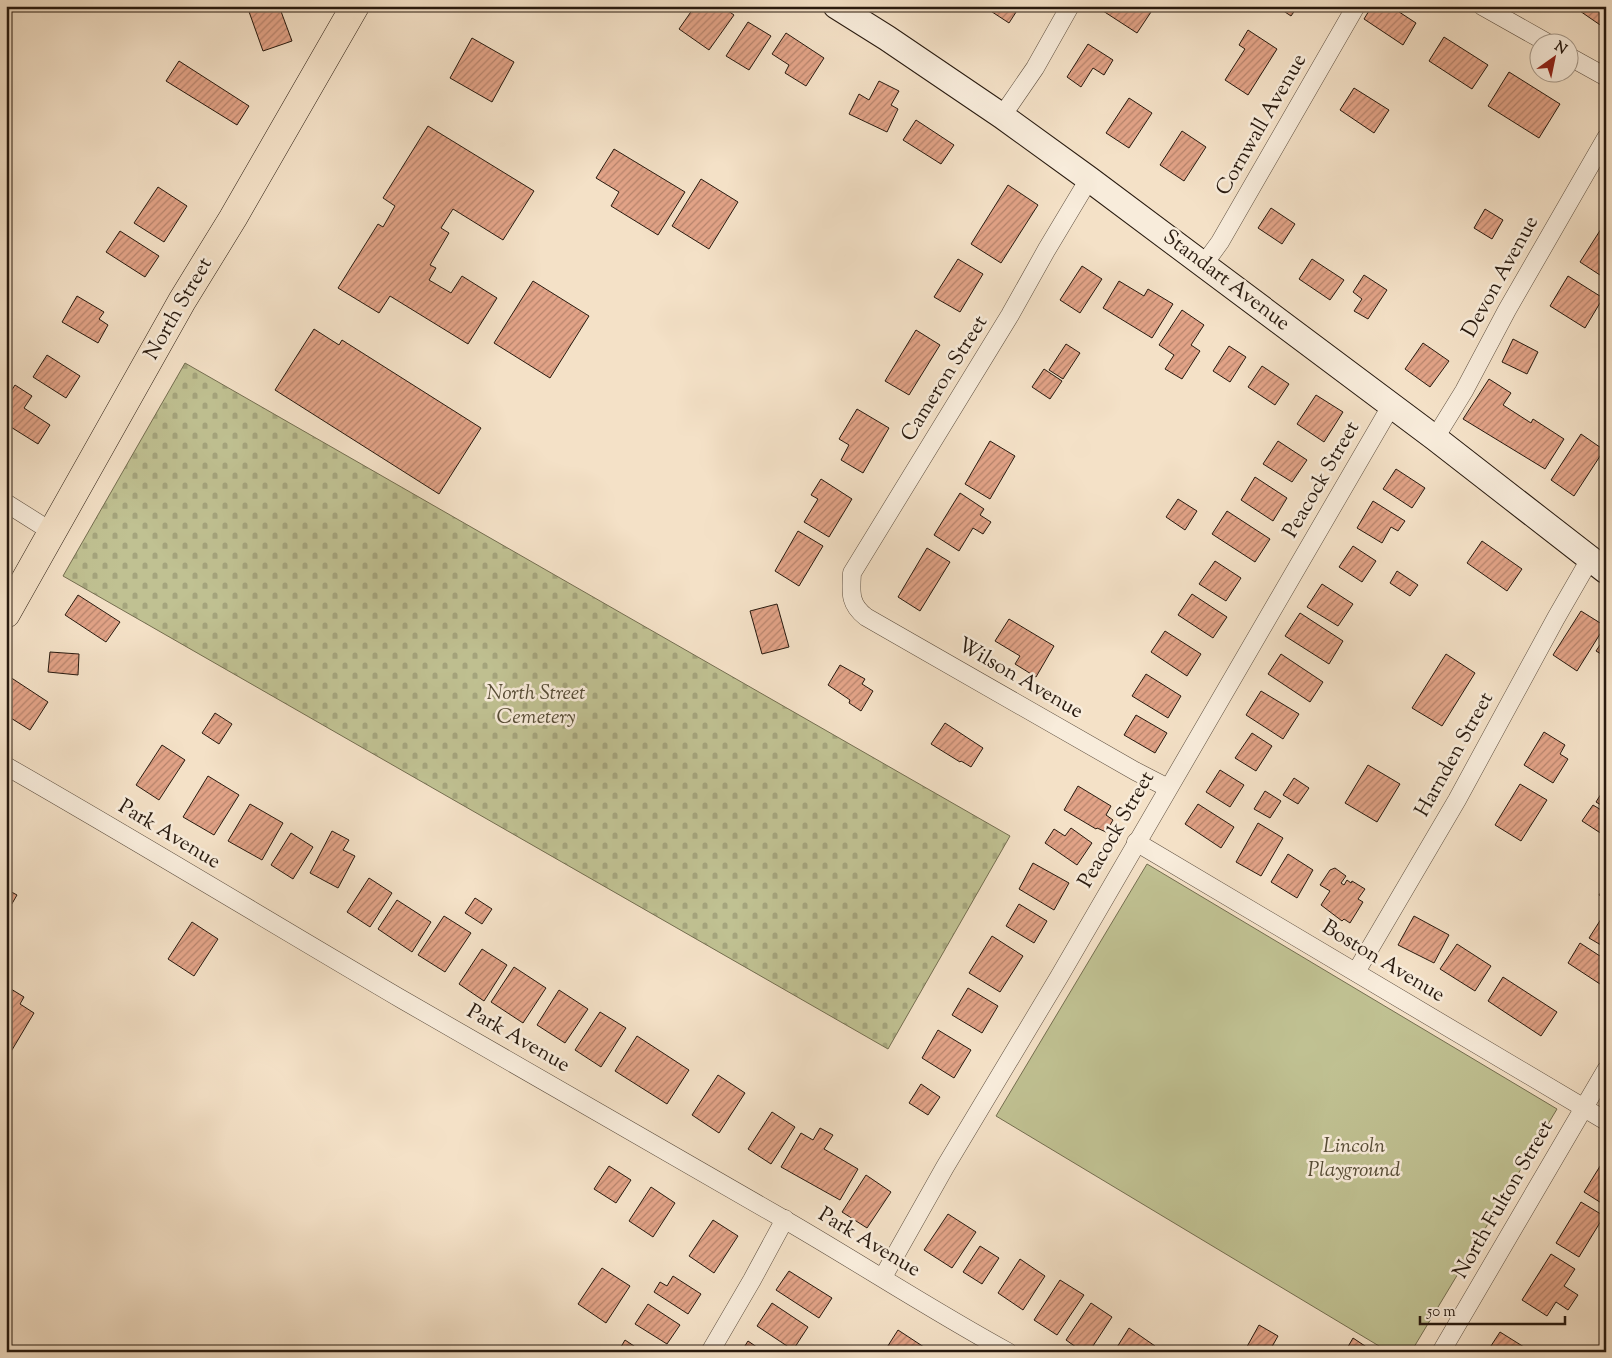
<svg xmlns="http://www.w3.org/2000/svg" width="1612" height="1358" viewBox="0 0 1612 1358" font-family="'Sorts Mill Goudy',serif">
<defs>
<pattern id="cemetery-stones" width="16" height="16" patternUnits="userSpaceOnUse" patternTransform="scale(1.25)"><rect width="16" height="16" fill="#c0c192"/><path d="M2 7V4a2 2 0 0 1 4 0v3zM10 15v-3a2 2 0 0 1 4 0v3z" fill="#a5a57d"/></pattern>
<pattern id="building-hatch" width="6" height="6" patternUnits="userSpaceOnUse" patternTransform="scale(1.25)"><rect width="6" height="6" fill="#e2a387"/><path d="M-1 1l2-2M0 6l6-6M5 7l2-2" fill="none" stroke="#b7846d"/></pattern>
</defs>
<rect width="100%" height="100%" fill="#f4e1c7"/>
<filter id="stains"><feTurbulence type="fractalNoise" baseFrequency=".004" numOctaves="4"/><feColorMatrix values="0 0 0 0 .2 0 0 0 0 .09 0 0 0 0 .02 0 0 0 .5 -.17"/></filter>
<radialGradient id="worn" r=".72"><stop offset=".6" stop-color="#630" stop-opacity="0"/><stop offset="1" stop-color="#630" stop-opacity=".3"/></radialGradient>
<polygon fill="url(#cemetery-stones)" stroke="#746e50" points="185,363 1010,836 888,1049 63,576"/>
<polygon fill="#c0c192" stroke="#746e50" points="1147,864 1557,1109 1411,1352 1389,1352 996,1116"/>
<g fill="url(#building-hatch)" stroke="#281a0f">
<polygon points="247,6 279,6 292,41 263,51"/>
<polygon points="695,6 721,6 734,15 709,50 679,29"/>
<polygon points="983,6 1020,6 1009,23"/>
<polygon points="1102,6 1143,6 1151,12 1137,33 1100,9"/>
<polygon points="1276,6 1298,6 1291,16"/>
<polygon points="1372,6 1390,6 1416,23 1403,45 1364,19"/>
<polygon points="1578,6 1606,6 1606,29 1577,9"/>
<polygon points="748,22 771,36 749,70 726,56"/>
<polygon points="1248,30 1277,49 1248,95 1225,80 1245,49 1239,45"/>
<polygon points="786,33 824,58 806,86 785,73 789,65 772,54"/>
<polygon points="1444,37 1488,65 1472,89 1429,61"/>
<polygon points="472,38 514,62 492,102 450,78"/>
<polygon points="1088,44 1113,60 1104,75 1093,68 1081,87 1067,77"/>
<polygon points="179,61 249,106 237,125 166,81"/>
<polygon points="1509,72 1560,104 1539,138 1488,106"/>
<polygon points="879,81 899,91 891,105 898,109 887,132 849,114 859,94 869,100"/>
<polygon points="1354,88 1389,110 1374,133 1340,110"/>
<polygon points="1129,98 1152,113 1129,148 1106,133"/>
<polygon points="916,120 954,145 941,164 903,140"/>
<polygon points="428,126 534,191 503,240 453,209 441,228 449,233 430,265 436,268 429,280 451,293 462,276 497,298 468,344 390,296 379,313 338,288 378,224 383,227 395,206 383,198"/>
<polygon points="1182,131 1206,147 1184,181 1160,165"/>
<polygon points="614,149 685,192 658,235 611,206 619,192 596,178"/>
<polygon points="701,179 738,202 709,249 672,226"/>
<polygon points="1008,185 1038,205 1001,263 971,244"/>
<polygon points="158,187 187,206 164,242 134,223"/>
<polygon points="1271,208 1295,224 1282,244 1258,228"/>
<polygon points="1485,209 1503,220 1492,239 1474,228"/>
<polygon points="1601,229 1606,232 1606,273 1603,277 1580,262"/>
<polygon points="120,231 159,256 145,277 106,252"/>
<polygon points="958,259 983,274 960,312 934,297"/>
<polygon points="1312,259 1344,280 1330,300 1299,279"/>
<polygon points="1082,266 1102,279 1080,313 1060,300"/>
<polygon points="1364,275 1387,290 1368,319 1354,311 1362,299 1353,292"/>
<polygon points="1568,276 1603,298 1585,328 1550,306"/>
<polygon points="533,281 589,316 550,378 494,343"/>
<polygon points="1119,281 1144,296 1148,289 1173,304 1152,338 1103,308"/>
<polygon points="77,296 104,312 99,319 108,325 98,343 62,322"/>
<polygon points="1182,310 1204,325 1191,345 1200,351 1182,379 1165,369 1174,355 1159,345"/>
<polygon points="314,329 339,345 342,340 481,428 439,494 275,390"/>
<polygon points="916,330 940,345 909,395 885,381"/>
<polygon points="1513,339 1538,352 1527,374 1502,362"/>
<polygon points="1423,343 1449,361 1430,387 1405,369"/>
<polygon points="1066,344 1080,353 1063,379 1049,370"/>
<polygon points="1229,346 1246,357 1230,382 1213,371"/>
<polygon points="47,355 80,376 66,398 33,377"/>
<polygon points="1262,366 1289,384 1275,405 1248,387"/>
<polygon points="1044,369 1062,381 1050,399 1032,387"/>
<polygon points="1489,379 1511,393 1503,405 1531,423 1533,419 1564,439 1545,469 1463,419"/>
<polygon points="15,385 32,396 24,408 50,425 38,444 6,424 6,399"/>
<polygon points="1316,395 1343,412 1324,442 1297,424"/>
<polygon points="857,409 889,428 863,473 841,460 849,445 839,439"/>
<polygon points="1581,434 1604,450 1574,496 1551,480"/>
<polygon points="990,441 1015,456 990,499 965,484"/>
<polygon points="1278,441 1307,460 1292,482 1263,464"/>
<polygon points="1396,469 1425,488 1412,508 1383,489"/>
<polygon points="1255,477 1287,498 1273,521 1241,500"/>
<polygon points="821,479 852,499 829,537 804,522 818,499 811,495"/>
<polygon points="960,493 984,509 980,515 991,522 983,534 973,528 959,551 934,535"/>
<polygon points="1178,499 1197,511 1185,530 1166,517"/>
<polygon points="1373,501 1405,521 1398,531 1391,527 1382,543 1357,528"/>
<polygon points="1227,511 1270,539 1255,562 1212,534"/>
<polygon points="798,531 823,546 799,586 775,571"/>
<polygon points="1482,541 1522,569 1507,591 1467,563"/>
<polygon points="1353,546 1376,561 1362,582 1339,567"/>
<polygon points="927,548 950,562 920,611 898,597"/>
<polygon points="1215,561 1241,578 1226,601 1199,584"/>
<polygon points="1397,571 1418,585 1410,596 1390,583"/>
<polygon points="1322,584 1353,604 1338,626 1307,607"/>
<polygon points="1192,594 1227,617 1213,638 1178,615"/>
<polygon points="78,595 120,622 106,642 65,615"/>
<polygon points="777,604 789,647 762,654 750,611"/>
<polygon points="1581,611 1605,626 1577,671 1553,655"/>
<polygon points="1300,613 1343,641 1329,664 1285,636"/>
<polygon points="1009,619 1054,646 1036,677 1015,664 1020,656 995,641"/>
<polygon points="1165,631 1201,654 1187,676 1151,652"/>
<polygon points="1606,636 1606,657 1596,651"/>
<polygon points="50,652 79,654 78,675 48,672"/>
<polygon points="1281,654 1323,682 1310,702 1268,674"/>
<polygon points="1446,654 1475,673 1442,726 1412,708"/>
<polygon points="840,665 865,679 862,684 873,691 861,711 849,703 850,700 828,685"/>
<polygon points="1146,674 1181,696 1168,718 1132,696"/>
<polygon points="10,677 48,702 30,730 6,715 6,683"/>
<polygon points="1261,691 1299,714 1283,739 1246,715"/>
<polygon points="215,713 232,724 219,744 202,733"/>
<polygon points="1136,715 1167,733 1155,753 1124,735"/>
<polygon points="945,723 983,748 971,767 961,761 960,762 931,744"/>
<polygon points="1544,732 1565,745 1560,754 1568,759 1553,783 1524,765"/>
<polygon points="1252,733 1272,746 1256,771 1235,758"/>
<polygon points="162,745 185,760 159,800 136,785"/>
<polygon points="1368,765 1400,784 1377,822 1345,803"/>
<polygon points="1220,770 1244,785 1230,807 1206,792"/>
<polygon points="208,776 239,795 214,835 183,817"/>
<polygon points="1294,778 1309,788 1298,804 1283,795"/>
<polygon points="1520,784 1547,800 1521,841 1495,825"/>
<polygon points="1078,786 1111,806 1106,815 1113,820 1106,832 1097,828 1096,829 1064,810"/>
<polygon points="1606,786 1606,808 1596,802"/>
<polygon points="1265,791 1281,801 1270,818 1254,809"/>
<polygon points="250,804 283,823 262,860 228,841"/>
<polygon points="1198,804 1234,827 1221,848 1185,824"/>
<polygon points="1593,805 1606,813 1606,828 1602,834 1582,821"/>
<polygon points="1258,823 1283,838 1261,876 1236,862"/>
<polygon points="1071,828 1092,843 1077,865 1045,843 1054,829 1065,836"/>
<polygon points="332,831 349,840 343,850 355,856 338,888 310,873"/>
<polygon points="291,833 313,847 293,879 271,865"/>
<polygon points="1288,854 1313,870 1297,898 1271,882"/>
<polygon points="1033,863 1069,883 1054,910 1019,889"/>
<polygon points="1335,868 1346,876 1341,883 1344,885 1347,880 1351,883 1352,881 1365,889 1358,899 1363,902 1350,923 1344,919 1342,921 1321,905 1330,891 1320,885 1330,870"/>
<polygon points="369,878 392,893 370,927 347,912"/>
<polygon points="1606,885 1606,900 1599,895"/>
<polygon points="6,889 17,895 6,914"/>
<polygon points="475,898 492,909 482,924 465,913"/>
<polygon points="397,900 431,922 412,952 378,929"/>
<polygon points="1019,904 1047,921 1034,943 1006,926"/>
<polygon points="444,916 471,933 445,972 418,955"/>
<polygon points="1414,916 1449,935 1434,963 1398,945"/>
<polygon points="1603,916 1606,917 1606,948 1589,938"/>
<polygon points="192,922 218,939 194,976 168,959"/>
<polygon points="992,936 1023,956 1000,992 969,973"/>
<polygon points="1580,943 1606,960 1606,982 1603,986 1568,963"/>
<polygon points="1457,944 1491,966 1475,991 1440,969"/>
<polygon points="482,949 507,965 484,1001 459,984"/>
<polygon points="514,967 546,988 523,1023 491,1002"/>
<polygon points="1503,977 1557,1012 1541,1036 1488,1001"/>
<polygon points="968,988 998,1006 982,1033 952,1015"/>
<polygon points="11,989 24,997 20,1004 34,1013 6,1060 6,996"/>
<polygon points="559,990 588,1009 565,1043 537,1025"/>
<polygon points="600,1012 626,1028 601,1067 575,1050"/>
<polygon points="938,1030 971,1050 954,1078 922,1058"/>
<polygon points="637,1036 689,1070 667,1104 615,1071"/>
<polygon points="718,1075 745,1093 719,1133 692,1115"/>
<polygon points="921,1084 940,1097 928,1115 909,1103"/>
<polygon points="772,1112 795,1127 771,1164 748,1149"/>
<polygon points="820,1128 833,1135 824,1149 858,1169 840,1200 781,1167 801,1133 813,1140"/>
<polygon points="1602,1163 1606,1165 1606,1206 1584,1192"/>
<polygon points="609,1166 631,1180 616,1203 594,1189"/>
<polygon points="866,1175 891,1192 867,1228 842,1212"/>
<polygon points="651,1187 675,1203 653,1237 629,1221"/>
<polygon points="1581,1202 1604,1216 1579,1257 1556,1243"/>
<polygon points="948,1214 976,1232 952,1268 924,1250"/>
<polygon points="713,1220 738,1236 714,1273 689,1256"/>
<polygon points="980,1246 999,1258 982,1284 963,1272"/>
<polygon points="1551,1254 1575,1269 1564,1286 1578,1295 1568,1310 1556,1302 1547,1316 1522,1300"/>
<polygon points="1020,1259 1045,1276 1023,1310 998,1293"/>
<polygon points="602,1268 630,1286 606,1323 578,1304"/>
<polygon points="789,1271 832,1298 819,1318 776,1290"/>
<polygon points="673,1276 701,1294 688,1314 654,1292 660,1282 667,1286"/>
<polygon points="1060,1280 1084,1295 1057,1335 1034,1320"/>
<polygon points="772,1303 808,1327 793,1350 757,1326"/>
<polygon points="1091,1303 1112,1317 1089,1352 1083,1352 1066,1340"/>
<polygon points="648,1304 680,1325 667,1344 635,1324"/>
<polygon points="1259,1325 1278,1336 1269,1352 1244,1352"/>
<polygon points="1129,1328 1155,1346 1151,1352 1114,1352"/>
<polygon points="898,1330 930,1351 930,1352 884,1352"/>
<polygon points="1500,1332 1524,1347 1521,1352 1487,1352"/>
<polygon points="1353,1338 1374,1352 1345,1352"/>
<polygon points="625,1340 643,1352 618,1352"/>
<polygon points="748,1341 764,1352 741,1352"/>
</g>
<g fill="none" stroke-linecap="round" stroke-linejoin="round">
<defs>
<g id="street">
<polyline points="1482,6 1546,42"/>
<polyline points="1570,57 1606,77"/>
<polyline points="1002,116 1035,68 1070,6"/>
<path d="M1089,179L1047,249L1010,315L852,573C851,592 849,604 866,617L1135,771L1168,788"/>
<polyline points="1204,264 1220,242 1356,6"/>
<polyline points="1435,438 1464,391 1507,310 1606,138"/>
<polyline points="6,503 52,532"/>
<path d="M6,766C139,842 270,922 403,1000C531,1074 659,1147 787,1221C861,1264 933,1311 1008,1352"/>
<polyline points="1136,842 1606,1121"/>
<polyline points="1356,972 1457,800 1556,618 1590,559"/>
<polyline points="883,1277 945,1167 1059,977 1391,406"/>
<polyline points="710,1352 752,1280 785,1219"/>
<polyline points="1441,1352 1606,1070"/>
</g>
<polyline id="secondary" points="836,6 887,38 1002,116 1089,179 1435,438 1606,571"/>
<polyline id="primary" points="6,614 182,301 233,218 355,6"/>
</defs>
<use href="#street" stroke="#5b4c3d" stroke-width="19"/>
<use href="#secondary" stroke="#281a0f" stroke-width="27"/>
<use href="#primary" stroke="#281a0f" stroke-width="29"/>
<use href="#street" stroke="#f8ecdb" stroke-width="18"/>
<use href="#secondary" stroke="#f8ecdb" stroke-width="25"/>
<use href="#primary" stroke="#f4e1c7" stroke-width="28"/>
</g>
<g text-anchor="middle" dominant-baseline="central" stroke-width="5" stroke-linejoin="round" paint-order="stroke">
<g font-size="21" fill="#281a0f" stroke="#f8ecdb">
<text transform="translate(1262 125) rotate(-60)">Cornwall Avenue</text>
<text transform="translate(1501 277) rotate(-61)">Devon Avenue</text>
<text transform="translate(1226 281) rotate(37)">Standart Avenue</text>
<text transform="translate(179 309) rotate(-60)">North Street</text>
<text transform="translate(945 379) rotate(-58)">Cameron Street</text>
<text transform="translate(1322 480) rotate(-60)">Peacock Street</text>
<text transform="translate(1020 679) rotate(30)">Wilson Avenue</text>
<text transform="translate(1455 755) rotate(-61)">Harnden Street</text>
<text transform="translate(1117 830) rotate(-60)">Peacock Street</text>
<text transform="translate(169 835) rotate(31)">Park Avenue</text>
<text transform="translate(1383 962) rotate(31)">Boston Avenue</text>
<text transform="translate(518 1039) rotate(30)">Park Avenue</text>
<text transform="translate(1504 1200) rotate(-60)">North Fulton Street</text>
<text transform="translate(869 1243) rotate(31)">Park Avenue</text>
</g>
<g font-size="21" font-style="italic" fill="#564c36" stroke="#f8ecdb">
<text x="536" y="694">North Street<tspan x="536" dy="24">Cemetery</tspan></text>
<text x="1354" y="1147">Lincoln<tspan x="1354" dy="24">Playground</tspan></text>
</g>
</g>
<rect width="1612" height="1358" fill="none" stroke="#f4e1c7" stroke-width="25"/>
<rect x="8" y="8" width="1597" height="1343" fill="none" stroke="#281a0f" stroke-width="2.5"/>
<rect x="12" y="12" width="1587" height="1333" fill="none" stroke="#281a0f"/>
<g transform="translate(1554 58) rotate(33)"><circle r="24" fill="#f8ecdb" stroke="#a59889"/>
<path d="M0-4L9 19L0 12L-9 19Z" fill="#8f2418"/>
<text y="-8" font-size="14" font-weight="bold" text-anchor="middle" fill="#281a0f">N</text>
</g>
<path d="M1420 1316v8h145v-8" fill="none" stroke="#281a0f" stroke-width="2.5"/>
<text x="1427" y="1316" font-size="15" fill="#281a0f" stroke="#f8ecdb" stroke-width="4" paint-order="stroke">50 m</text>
<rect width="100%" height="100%" filter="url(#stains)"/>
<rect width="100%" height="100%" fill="url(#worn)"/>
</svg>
